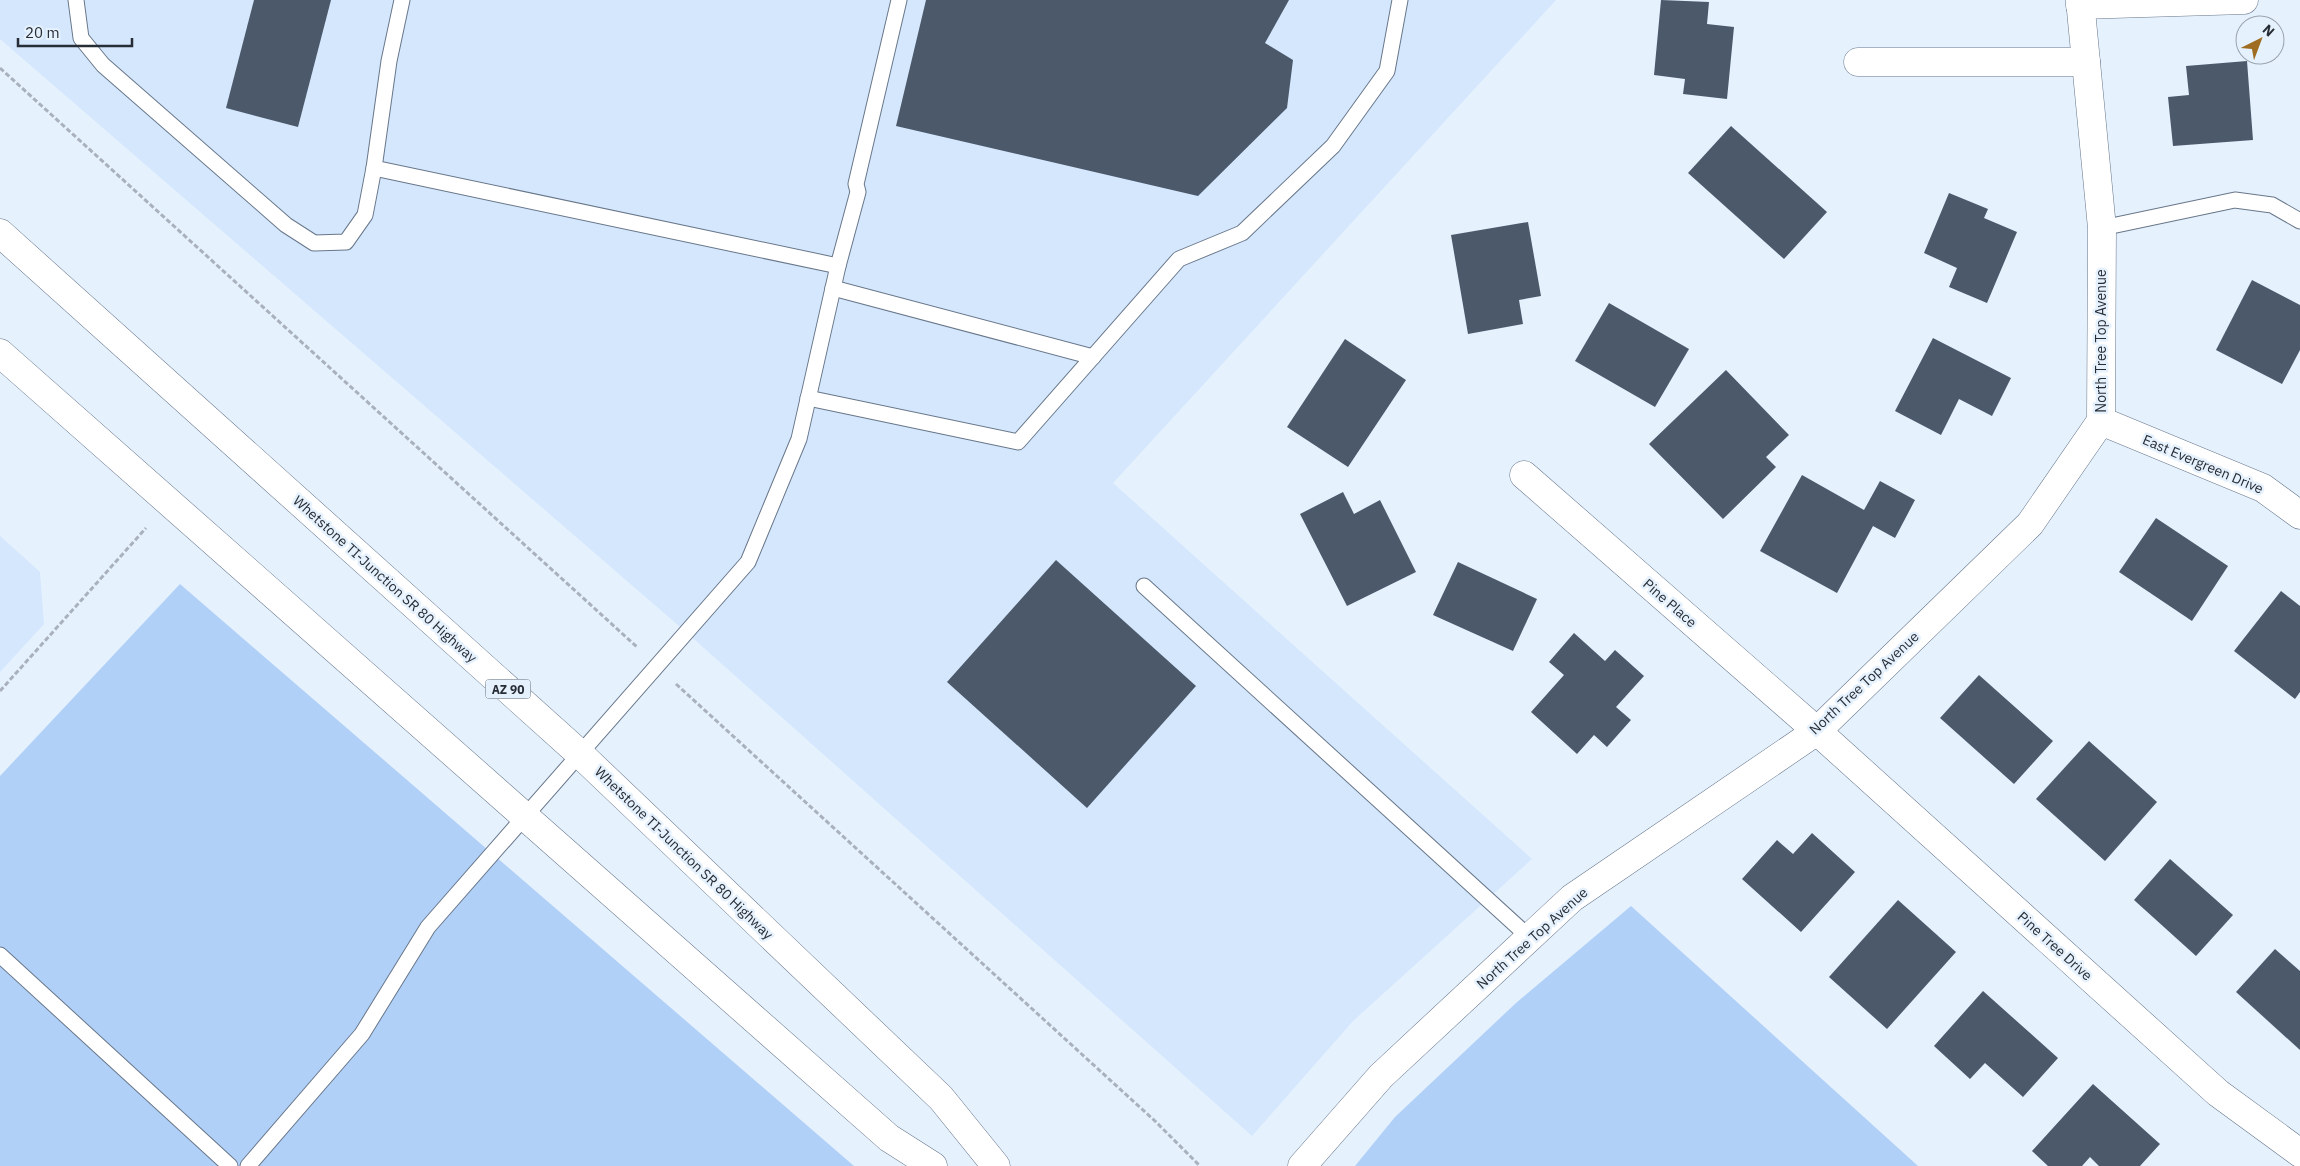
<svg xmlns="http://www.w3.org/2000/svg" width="2300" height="1166" viewBox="0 0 2300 1166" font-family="'IBM Plex Sans',sans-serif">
<rect width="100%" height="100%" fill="#e6f1fe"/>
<g fill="#d5e7fd">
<polygon points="0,0 1556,0 1113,483 1532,859 1353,1021 1252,1136 686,632 0,39"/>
<polygon points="0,536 40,572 44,624 0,672"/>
</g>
<g fill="#b0d0f8">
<polygon points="180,584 854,1166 0,1166 0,776"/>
<polygon points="1631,906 1918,1166 1355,1166 1395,1117 1516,1003"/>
</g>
<g fill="#4b596b">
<polygon points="254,0 331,0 298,127 226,108"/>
<polygon points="926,0 1289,0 1265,43 1293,60 1287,108 1198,196 896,126"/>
<polygon points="1661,0 1709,2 1707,24 1734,27 1727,99 1683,94 1685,79 1654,75"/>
<polygon points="2247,61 2253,140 2173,146 2168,97 2189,95 2186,66"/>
<polygon points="1731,126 1827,212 1784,259 1688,173"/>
<polygon points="1949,193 1988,209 1984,218 2017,232 1987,303 1949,287 1957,268 1924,253"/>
<polygon points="1528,222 1541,296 1519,300 1523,324 1468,334 1451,235"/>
<polygon points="2252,280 2300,305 2300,350 2282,384 2216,350"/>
<polygon points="1609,303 1689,349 1655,407 1575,361"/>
<polygon points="1933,338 2011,378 1992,416 1959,399 1941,435 1895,411"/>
<polygon points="1345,339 1406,380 1348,467 1287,427"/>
<polygon points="1726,370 1789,435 1766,457 1776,467 1723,519 1649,444"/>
<polygon points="1802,475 1864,510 1880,481 1915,500 1895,538 1873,526 1837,593 1760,551"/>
<polygon points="1343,492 1354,514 1380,500 1416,572 1347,606 1300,514"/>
<polygon points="2156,518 2228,566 2192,621 2119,572"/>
<polygon points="1056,560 1196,686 1087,808 947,682"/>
<polygon points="1458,562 1537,599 1513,651 1433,615"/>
<polygon points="2281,591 2300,606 2300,692 2295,699 2234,651"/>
<polygon points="1574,633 1605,661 1615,650 1644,676 1616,707 1631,720 1607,747 1594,735 1577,754 1531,712 1564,675 1549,662"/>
<polygon points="1979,675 2053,741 2014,784 1940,718"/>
<polygon points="2089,741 2157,802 2105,861 2036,799"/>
<polygon points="1812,833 1855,872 1801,932 1742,879 1777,840 1793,854"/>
<polygon points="2170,859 2233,915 2196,956 2134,900"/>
<polygon points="1898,900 1956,952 1887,1029 1829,977"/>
<polygon points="2275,949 2300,971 2300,1050 2236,992"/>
<polygon points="1983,991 2058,1058 2023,1097 1985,1063 1970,1079 1934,1046"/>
<polygon points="2093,1084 2160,1144 2140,1166 2099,1166 2090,1157 2082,1166 2048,1166 2032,1151"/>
</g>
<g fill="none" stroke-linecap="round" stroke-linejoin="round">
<defs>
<g id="service">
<polyline points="76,0 81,38 103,65 286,225 314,243 346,242 365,215 374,168"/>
<polyline points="402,0 389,61 374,168 838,266"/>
<polyline points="2102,228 2235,200 2272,205 2300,221"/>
<polyline points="833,288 1093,357"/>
<polyline points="808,398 1018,442 1179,259 1242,233 1333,146 1387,71 1400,0"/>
<polyline points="1144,586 1530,938"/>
<polyline points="0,955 230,1166"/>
<polyline points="248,1166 362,1034 428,927 748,562 799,439 838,266 858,192 856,184 899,0"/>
</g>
<g id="minor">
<polyline points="2080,5 2244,0"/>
<polyline points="1858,62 2086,62"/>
<polyline points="2101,421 2263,488 2300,515"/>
<polyline points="1524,475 1817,731 2218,1093 2300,1153"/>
<polyline points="1302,1166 1381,1076 1572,898 1817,731 2030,524 2101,421 2102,228 2080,0"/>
</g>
<g id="trunk">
<polyline points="0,233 580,754 941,1098 996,1166"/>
<polyline points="0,353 889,1138 933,1166"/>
</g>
</defs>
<use href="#service" stroke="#68778a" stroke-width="17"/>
<use href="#minor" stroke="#68778a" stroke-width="29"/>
<use href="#trunk" stroke="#68778a" stroke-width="29"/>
<g stroke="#a8b1bd" stroke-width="3" stroke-dasharray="5 2.5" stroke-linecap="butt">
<polyline points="0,68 637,647"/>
<polyline points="676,684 1155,1121 1200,1166"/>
<polyline points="0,691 146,528"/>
</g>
<use href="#service" stroke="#fff" stroke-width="15"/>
<use href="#minor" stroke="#fff" stroke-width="28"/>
<use href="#trunk" stroke="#fff" stroke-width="28"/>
</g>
<g text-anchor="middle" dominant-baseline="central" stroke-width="5" stroke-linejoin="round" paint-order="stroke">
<rect fill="#e6f1fe" stroke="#606871" stroke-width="1" x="485.5" y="679.5" width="45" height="19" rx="4"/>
<g font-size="12" font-weight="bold" fill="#272d35">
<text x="508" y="689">AZ 90</text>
</g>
<g font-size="14" fill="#272d35" stroke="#e6f1fe">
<text transform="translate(2101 341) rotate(-90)">North Tree Top Avenue</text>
<text transform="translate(2203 464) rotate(23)">East Evergreen Drive</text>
<text transform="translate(385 579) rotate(42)">Whetstone TI-Junction SR 80 Highway</text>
<text transform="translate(1670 603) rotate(41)">Pine Place</text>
<text transform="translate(1864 683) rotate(-43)">North Tree Top Avenue</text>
<text transform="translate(684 853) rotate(44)">Whetstone TI-Junction SR 80 Highway</text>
<text transform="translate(1532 938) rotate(-42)">North Tree Top Avenue</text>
<text transform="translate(2055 946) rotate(42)">Pine Tree Drive</text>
</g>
</g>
<g transform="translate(2260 40) rotate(42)"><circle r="24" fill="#e6f1fe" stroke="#9aa3ae"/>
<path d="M0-4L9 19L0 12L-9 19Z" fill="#9e6d21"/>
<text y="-8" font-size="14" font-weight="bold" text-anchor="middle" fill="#272d35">N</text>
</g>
<path d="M18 38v8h114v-8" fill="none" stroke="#272d35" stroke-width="2.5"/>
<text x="25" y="38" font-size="15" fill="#272d35" stroke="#e6f1fe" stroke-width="4" paint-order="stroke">20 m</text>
</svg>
